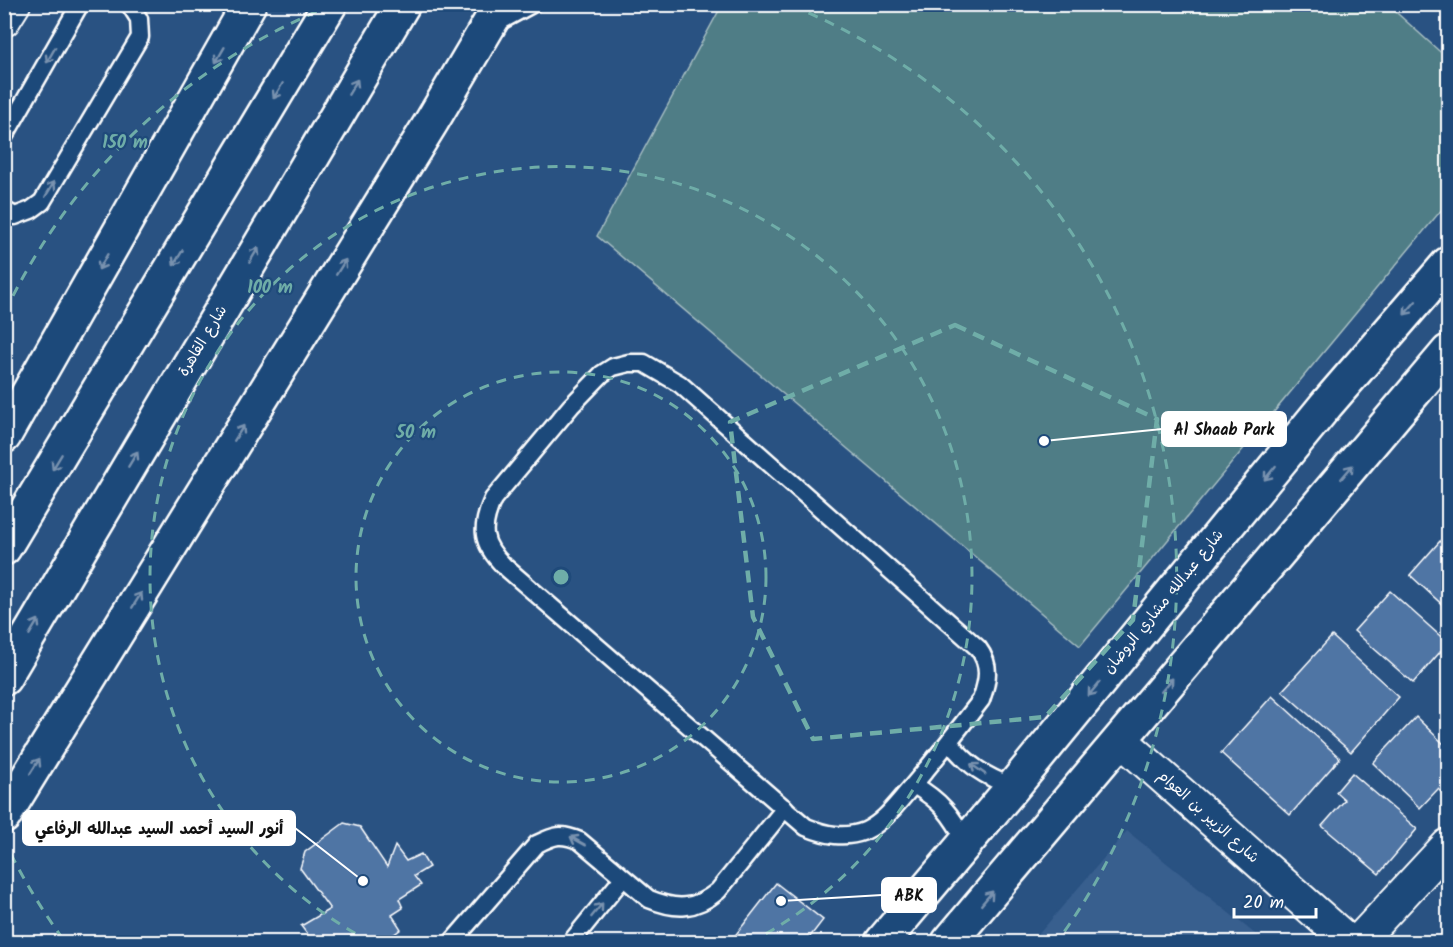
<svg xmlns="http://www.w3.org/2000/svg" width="1453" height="947" viewBox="0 0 1453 947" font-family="Kalam,'Playpen Sans Arabic',sans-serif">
<rect width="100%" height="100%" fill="#295282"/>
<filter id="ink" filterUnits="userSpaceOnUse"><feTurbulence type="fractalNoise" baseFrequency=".0167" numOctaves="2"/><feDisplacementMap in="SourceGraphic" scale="12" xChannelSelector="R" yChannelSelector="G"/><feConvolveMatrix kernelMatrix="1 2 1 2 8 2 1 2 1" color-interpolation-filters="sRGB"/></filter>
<g filter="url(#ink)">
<polygon fill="#395f8e" points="1127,831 1265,942 1032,942"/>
<polygon fill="#4f7d86" stroke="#a7bec2" stroke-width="1.5" points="722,5 1388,5 1448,59 1448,202 1080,646 597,236"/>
<g fill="#5074a4" stroke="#fff" stroke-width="1.5">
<polygon points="1448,532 1448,610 1410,575"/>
<polygon points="1390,591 1448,643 1413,683 1354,631"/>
<polygon points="1332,636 1399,697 1351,752 1282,691"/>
<polygon points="1272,696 1340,758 1290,815 1221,753"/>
<polygon points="1416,717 1448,748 1448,795 1446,797 1438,789 1420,808 1373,763"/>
<polygon points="1352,773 1417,829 1379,874 1322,826 1345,800 1336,792"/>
<polygon points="344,823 360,827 387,867 395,846 406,861 421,854 429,867 414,876 421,885 399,899 403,908 392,915 401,929 385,941 385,935 372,942 313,942 301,926 330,909 300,868 305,852"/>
<polygon points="776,883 823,920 806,942 730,942"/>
</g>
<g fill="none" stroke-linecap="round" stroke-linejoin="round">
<defs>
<g id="lane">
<polyline points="495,24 532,4"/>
<polyline points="4,137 80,4"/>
<polyline points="4,210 15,216 31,210 42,202 140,37 139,19 130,5 128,4"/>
<path d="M629,363H644L680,384L978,648C991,665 988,680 981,700C958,730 934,761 909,790C896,805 883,823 865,831C844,839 826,835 806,827L504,566C481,543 480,528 493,499L571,406L602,374L613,367Z"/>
<path d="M949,742C969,766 984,776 1013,787"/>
<path d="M914,785C941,801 951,814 966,842"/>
<path d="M452,942L537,844C555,835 561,833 580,841L649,899C676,910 695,910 718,891L785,808"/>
<polyline points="571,942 623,878"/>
</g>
<g id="street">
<polyline points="4,20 14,4"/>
<polyline points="1121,740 1349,942"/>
<polyline points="1358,942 1448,845"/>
</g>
<g id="secondary">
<polyline points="882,942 1013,787 1326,405 1448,264"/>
<polyline points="949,942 1448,352"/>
</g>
<g id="primary">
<polyline points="4,436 249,4"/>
<polyline points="4,548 330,4"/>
<polyline points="4,678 403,4"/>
<polyline points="4,816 432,121 501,4"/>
</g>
</defs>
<use href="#lane" stroke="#fff" stroke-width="21"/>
<use href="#street" stroke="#fff" stroke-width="36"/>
<use href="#secondary" stroke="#fff" stroke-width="38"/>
<use href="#primary" stroke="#fff" stroke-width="38"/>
<use href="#lane" stroke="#1f4a7a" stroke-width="16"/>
<use href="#street" stroke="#1f4a7a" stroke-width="32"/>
<use href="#secondary" stroke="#1f4a7a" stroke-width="33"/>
<use href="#primary" stroke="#1f4a7a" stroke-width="33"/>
</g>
<defs><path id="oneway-shaft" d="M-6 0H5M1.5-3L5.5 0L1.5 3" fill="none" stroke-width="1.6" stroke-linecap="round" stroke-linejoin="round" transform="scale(1.5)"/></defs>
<g stroke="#7992af">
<use href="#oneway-shaft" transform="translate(51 55) rotate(120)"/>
<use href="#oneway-shaft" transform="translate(220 55) rotate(120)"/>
<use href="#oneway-shaft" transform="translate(353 87) rotate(-59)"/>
<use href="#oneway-shaft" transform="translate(278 91) rotate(121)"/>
<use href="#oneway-shaft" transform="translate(50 189) rotate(-59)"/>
<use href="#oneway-shaft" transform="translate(254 255) rotate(-59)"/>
<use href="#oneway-shaft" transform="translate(178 258) rotate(121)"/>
<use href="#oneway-shaft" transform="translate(103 262) rotate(120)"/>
<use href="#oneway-shaft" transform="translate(341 267) rotate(-58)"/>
<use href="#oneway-shaft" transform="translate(1410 308) rotate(131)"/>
<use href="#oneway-shaft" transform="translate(239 433) rotate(-58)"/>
<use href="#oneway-shaft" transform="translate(133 459) rotate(-59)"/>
<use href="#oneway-shaft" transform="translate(57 462) rotate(121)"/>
<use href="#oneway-shaft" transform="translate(1347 472) rotate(-50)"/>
<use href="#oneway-shaft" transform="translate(1270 473) rotate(129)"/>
<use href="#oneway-shaft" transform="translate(137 600) rotate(-58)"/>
<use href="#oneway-shaft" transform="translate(34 627) rotate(-59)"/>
<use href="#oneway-shaft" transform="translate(1167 685) rotate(-50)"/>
<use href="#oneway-shaft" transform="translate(1094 689) rotate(129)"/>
<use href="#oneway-shaft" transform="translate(35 766) rotate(-58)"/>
<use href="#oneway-shaft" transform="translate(978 769) rotate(-145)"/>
<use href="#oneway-shaft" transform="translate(578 841) rotate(-151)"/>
<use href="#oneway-shaft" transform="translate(987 898) rotate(-50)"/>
<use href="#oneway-shaft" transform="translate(597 910) rotate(-51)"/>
</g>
</g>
<path fill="none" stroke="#6fada8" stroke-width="4.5" stroke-dasharray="12 8" stroke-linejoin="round" d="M955,325L1157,419L1133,620L1045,717L813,739L753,617L730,422Z"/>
<g fill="none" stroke="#6fada8" stroke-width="3" stroke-dasharray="10 8">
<circle cx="561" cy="577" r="205"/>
<path d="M371 942A411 411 0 1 1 751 942"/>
<path d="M63 939A616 616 0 0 1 5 842M5 312A616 616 0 0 1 330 6M792 6A616 616 0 0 1 1059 939"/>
</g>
<g text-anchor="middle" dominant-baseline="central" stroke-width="4.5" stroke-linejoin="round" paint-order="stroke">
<g font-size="15" fill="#fff" stroke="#1f4a7a">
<text transform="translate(203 341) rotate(-59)">شارع القاهرة</text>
<text transform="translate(1164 602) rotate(-51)">شارع عبدالله مشاري الروضان</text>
<text transform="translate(1208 817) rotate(42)">شارع الزبير بن العوام</text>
</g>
</g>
<circle cx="561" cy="577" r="9" fill="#6fada8" stroke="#1f4a7a" stroke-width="3"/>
<g font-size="18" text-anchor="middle" font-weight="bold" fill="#6fada8" stroke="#1f4a7a" stroke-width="4.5" stroke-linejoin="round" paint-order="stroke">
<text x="125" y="148">150 m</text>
<text x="270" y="293">100 m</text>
<text x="416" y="438">50 m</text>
</g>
<path fill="none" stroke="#fff" stroke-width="2" d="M1044 441L1162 429M363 881L295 828M781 901L882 895"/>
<g fill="#fff" stroke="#1f4a7a" stroke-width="2">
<circle cx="1044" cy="441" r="6"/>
<circle cx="363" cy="881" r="6"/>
<circle cx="781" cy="901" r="6"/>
</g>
<g fill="#fff" stroke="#fff" stroke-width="2">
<rect x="1162" y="412" width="124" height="34" rx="6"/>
<rect x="23" y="811" width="272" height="34" rx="6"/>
<rect x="882" y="878" width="54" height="34" rx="6"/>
</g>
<g font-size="16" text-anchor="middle" font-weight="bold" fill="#111">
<text x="1224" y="435">Al Shaab Park</text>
<text x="159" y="834">أنور السيد أحمد السيد عبدالله الرفاعي</text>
<text x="909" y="901">ABK</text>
</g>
<rect width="1453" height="947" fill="none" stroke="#1f4a7a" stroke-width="24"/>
<rect x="12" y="12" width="1429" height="923" fill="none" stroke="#fff" stroke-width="2" filter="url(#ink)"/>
<path d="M1234 908v9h82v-9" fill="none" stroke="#ffffff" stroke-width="3"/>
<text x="1243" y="908" font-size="18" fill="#ffffff" stroke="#1f4a7a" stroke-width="4.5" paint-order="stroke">20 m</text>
</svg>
